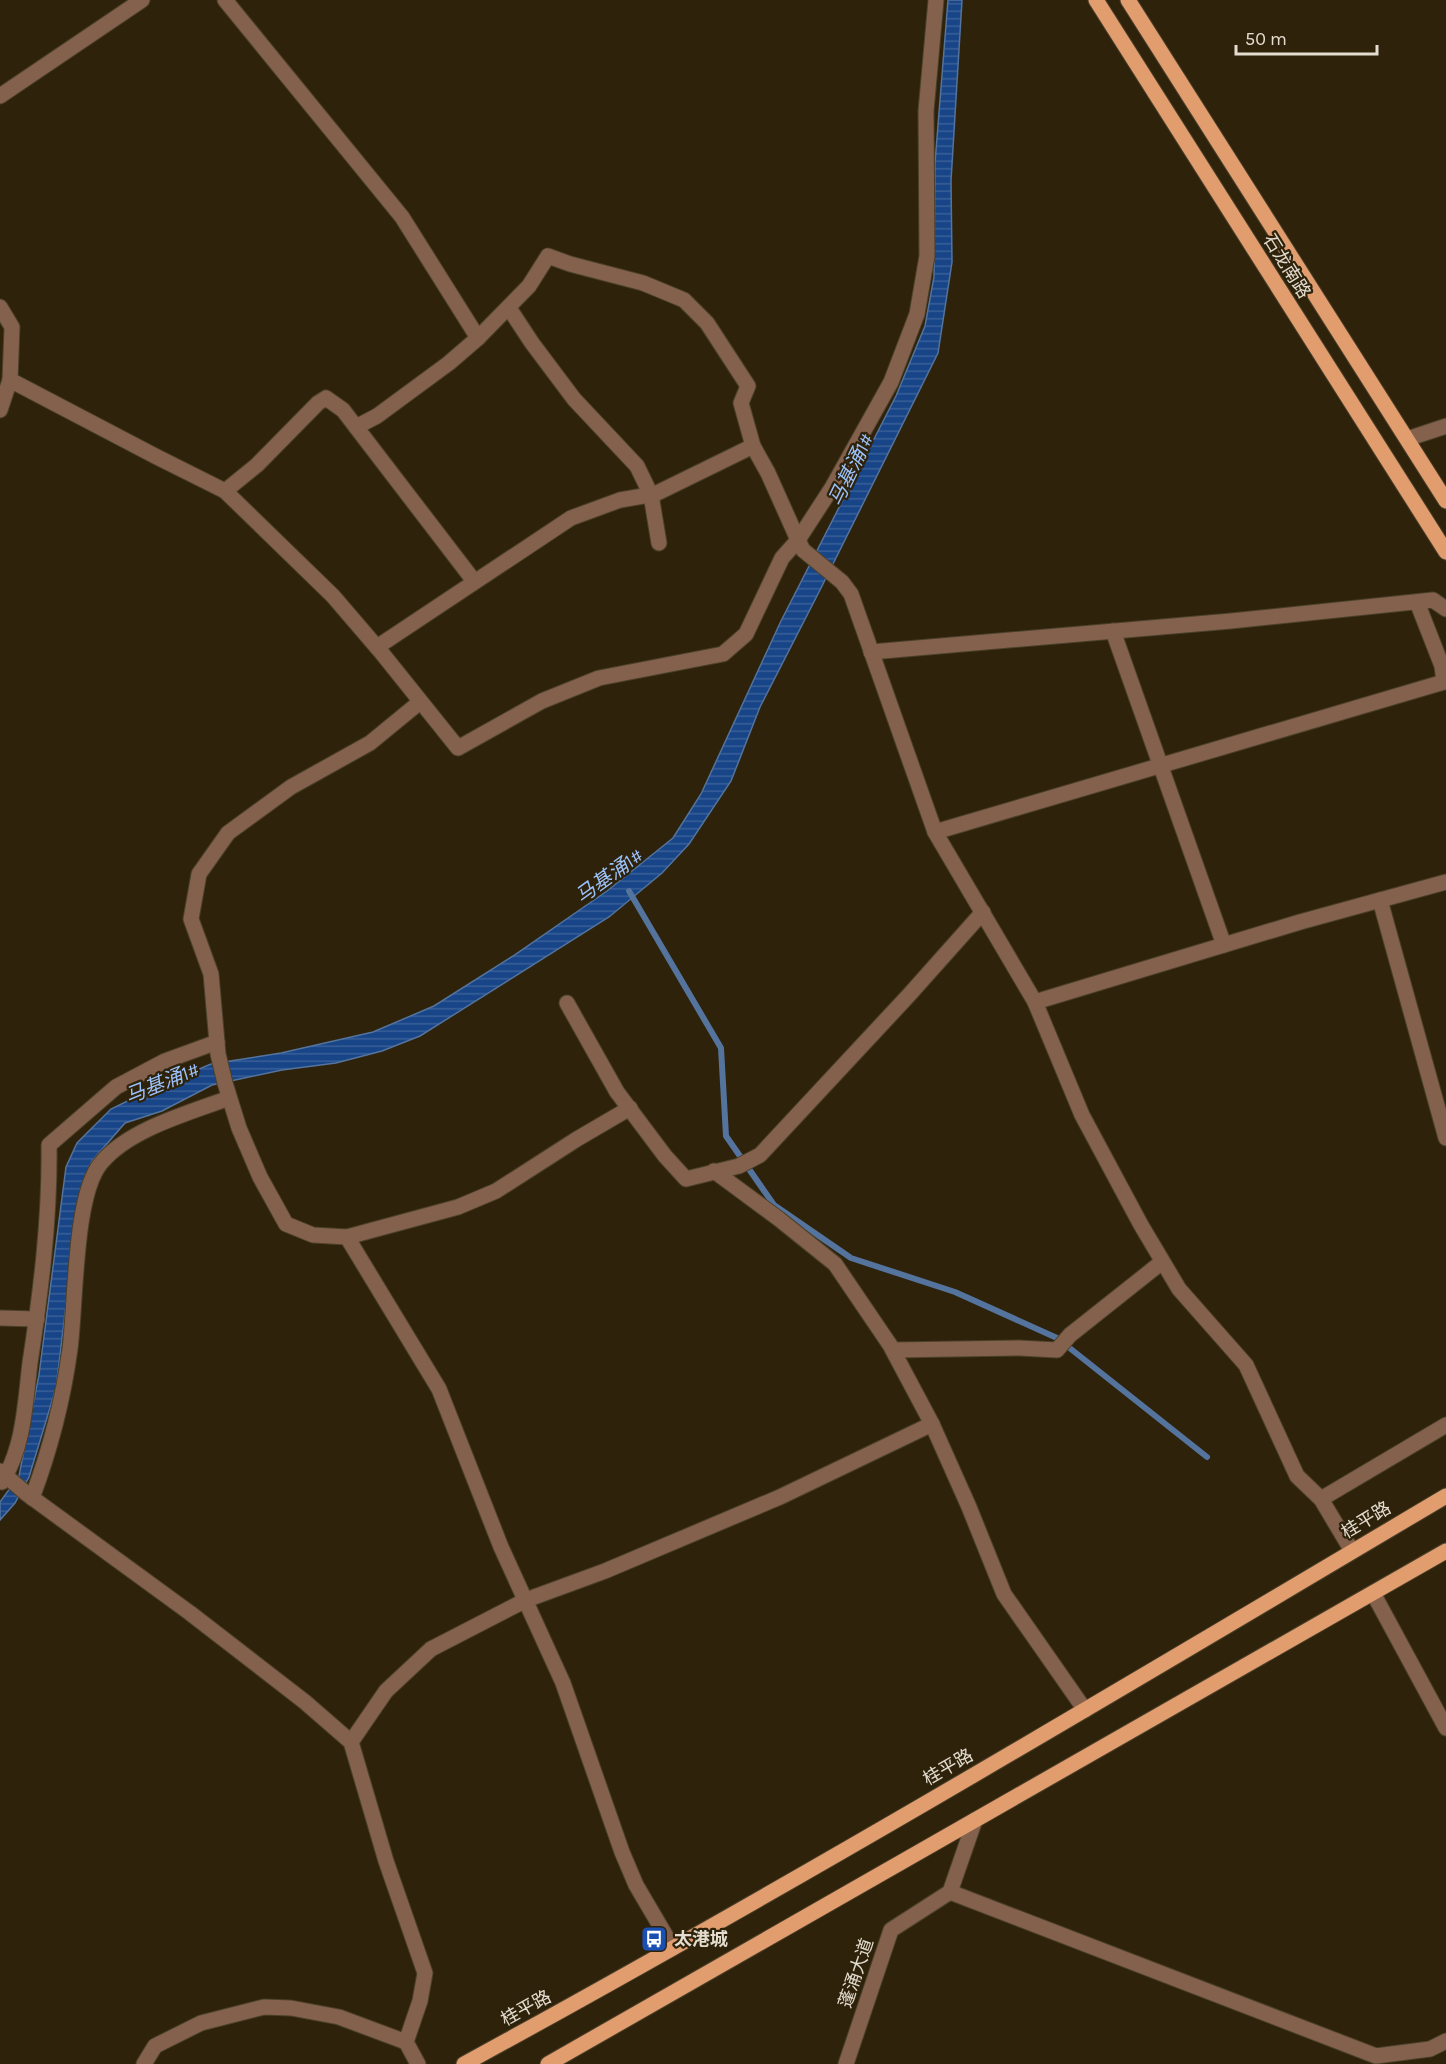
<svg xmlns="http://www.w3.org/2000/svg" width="1446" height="2064" viewBox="0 0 1446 2064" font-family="Karla,'Noto Sans SC',sans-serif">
<defs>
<pattern id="water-rules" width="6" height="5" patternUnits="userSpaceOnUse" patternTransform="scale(1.5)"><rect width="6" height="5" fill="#174587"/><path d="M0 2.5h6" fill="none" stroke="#395f97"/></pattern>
</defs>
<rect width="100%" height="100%" fill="#2e220b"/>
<polygon fill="url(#water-rules)" stroke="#54739d" stroke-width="1.5" points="948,0 962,0 951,181 952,262 938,353 820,590 760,707 731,781 689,844 662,873 609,917 420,1036 382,1051 336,1063 282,1070 212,1085 162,1111 125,1123 92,1161 80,1190 56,1388 29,1477 15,1503 0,1520 0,1502 19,1476 39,1375 66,1167 77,1143 111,1109 154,1088 211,1064 281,1053 373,1032 434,1006 513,956 607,891 673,838 701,794 781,621 896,396 925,326 934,277 935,163"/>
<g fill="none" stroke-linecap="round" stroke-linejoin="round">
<polyline stroke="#54739d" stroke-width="6" points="629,891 721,1048 726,1136 774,1205 851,1258 955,1292 1057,1338 1207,1457"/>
<defs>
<g id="minor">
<polyline points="225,0 402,217 478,338"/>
<polyline points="0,96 142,0"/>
<polyline points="0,307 12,327 10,380 0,410"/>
<polyline points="509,308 532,343 574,399 637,466 651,495 659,543"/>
<polyline points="10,380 157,457 225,491 333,596 381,652 458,748 542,701 599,678 723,654 746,634 782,558 798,540 833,486 891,382 917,314 927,256 926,111 936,0"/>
<polyline points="356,427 377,416 449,363 478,338 529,286 548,256 570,264 643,283 684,300 707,323 748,386 741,403 753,446 768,473 798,540 803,550 842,582 851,594 935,832 1035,1002 1082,1115 1141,1225 1179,1289 1246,1365 1297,1476 1321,1499 1352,1551"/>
<polyline points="1407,439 1446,426"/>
<polyline points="225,491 257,465 318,403 326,398 343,410 474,581"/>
<polyline points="1113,631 1224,945"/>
<polyline points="377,647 571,518 620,500 655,494 753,446"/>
<polyline points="871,652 1231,621 1433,600 1446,609"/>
<polyline points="420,702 370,743 291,787 228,833 199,874 191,919 211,974 218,1054 225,1083 239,1128 260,1177 286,1224 313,1235 347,1237 458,1207 496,1191 577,1139 630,1108"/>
<polyline points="935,832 1444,682 1442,666 1417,602"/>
<polyline points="1380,900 1446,1138"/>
<polyline points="1035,1002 1300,922 1446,882"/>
<polyline points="567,1003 617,1092 665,1156 686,1179 739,1166 760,1155 909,995 983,912"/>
<polyline points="714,1171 779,1219 835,1264 890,1345 932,1424 969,1507 1004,1594 1085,1710"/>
<polyline points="347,1237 439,1389 501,1547 563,1683 622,1852 636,1885 673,1948"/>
<polyline points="0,1318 37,1319"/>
<polyline points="893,1350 1019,1348 1057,1350 1070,1335 1162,1262"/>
<polyline points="0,1471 27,1494 190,1613 305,1702 351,1742 386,1861 425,1973 420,2001 406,2042 418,2064"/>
<path d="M2,1482C24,1447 25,1404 30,1363C41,1291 50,1218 49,1145L116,1087L165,1061L217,1042"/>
<path d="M32,1498C50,1450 63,1400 70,1349C76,1303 74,1195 101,1163C129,1129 189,1113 229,1098"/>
<polyline points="1321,1499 1446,1425"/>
<polyline points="1373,1593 1446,1728"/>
<polyline points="351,1742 386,1691 431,1649 526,1600 605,1571 780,1497 932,1424"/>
<polyline points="950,1892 1376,2056 1430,2049 1446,2041"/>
<polyline points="144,2064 155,2046 201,2023 264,2007 291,2008 339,2017 406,2042"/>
<polyline points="846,2064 891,1930 950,1892 975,1820"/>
</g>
<g id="major">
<polyline points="1096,0 1446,552"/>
<polyline points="1128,0 1446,501"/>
<path d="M464,2064C796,1883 1121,1689 1446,1496"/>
<polyline points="548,2064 1446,1551"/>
</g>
</defs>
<use href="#minor" stroke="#4b402a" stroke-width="17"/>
<use href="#major" stroke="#4b402a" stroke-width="17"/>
<use href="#minor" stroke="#83614c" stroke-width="15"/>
<use href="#major" stroke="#e29d6f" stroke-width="15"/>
</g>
<defs>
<symbol id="bus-square" viewBox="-11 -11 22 22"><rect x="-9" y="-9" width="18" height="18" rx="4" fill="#1a4fb4" stroke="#2e220b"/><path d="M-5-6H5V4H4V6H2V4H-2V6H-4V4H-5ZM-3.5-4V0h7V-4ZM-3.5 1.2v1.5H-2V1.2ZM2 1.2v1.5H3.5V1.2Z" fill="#fff"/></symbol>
</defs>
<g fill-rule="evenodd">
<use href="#bus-square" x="639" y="1924" width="30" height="30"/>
</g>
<g text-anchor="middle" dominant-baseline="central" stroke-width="4.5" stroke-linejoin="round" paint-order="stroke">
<g font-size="18" fill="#e4ddcf" stroke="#2e220b">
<text transform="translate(1287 266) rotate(58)">石龙南路</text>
<text transform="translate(1366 1520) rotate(-31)">桂平路</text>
<text transform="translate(948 1767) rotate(-30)">桂平路</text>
<text transform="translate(856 1973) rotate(-71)">蓬涌大道</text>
<text transform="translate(526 2008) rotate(-29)">桂平路</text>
</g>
<g font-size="18" font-weight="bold" fill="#e4ddcf" stroke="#2e220b" text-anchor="start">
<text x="674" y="1939">太港城</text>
</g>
<g font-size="20" font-style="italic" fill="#9bc1fa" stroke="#2e220b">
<text transform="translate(851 470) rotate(-64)">马基涌1#</text>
<text transform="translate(609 876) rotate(-36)">马基涌1#</text>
<text transform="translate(162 1083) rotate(-22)">马基涌1#</text>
</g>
</g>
<path d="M1236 45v9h141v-9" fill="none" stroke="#e4ddcf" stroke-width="3"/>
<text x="1245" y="45" font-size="18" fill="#e4ddcf" stroke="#2e220b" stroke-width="4.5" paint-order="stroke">50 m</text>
</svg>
